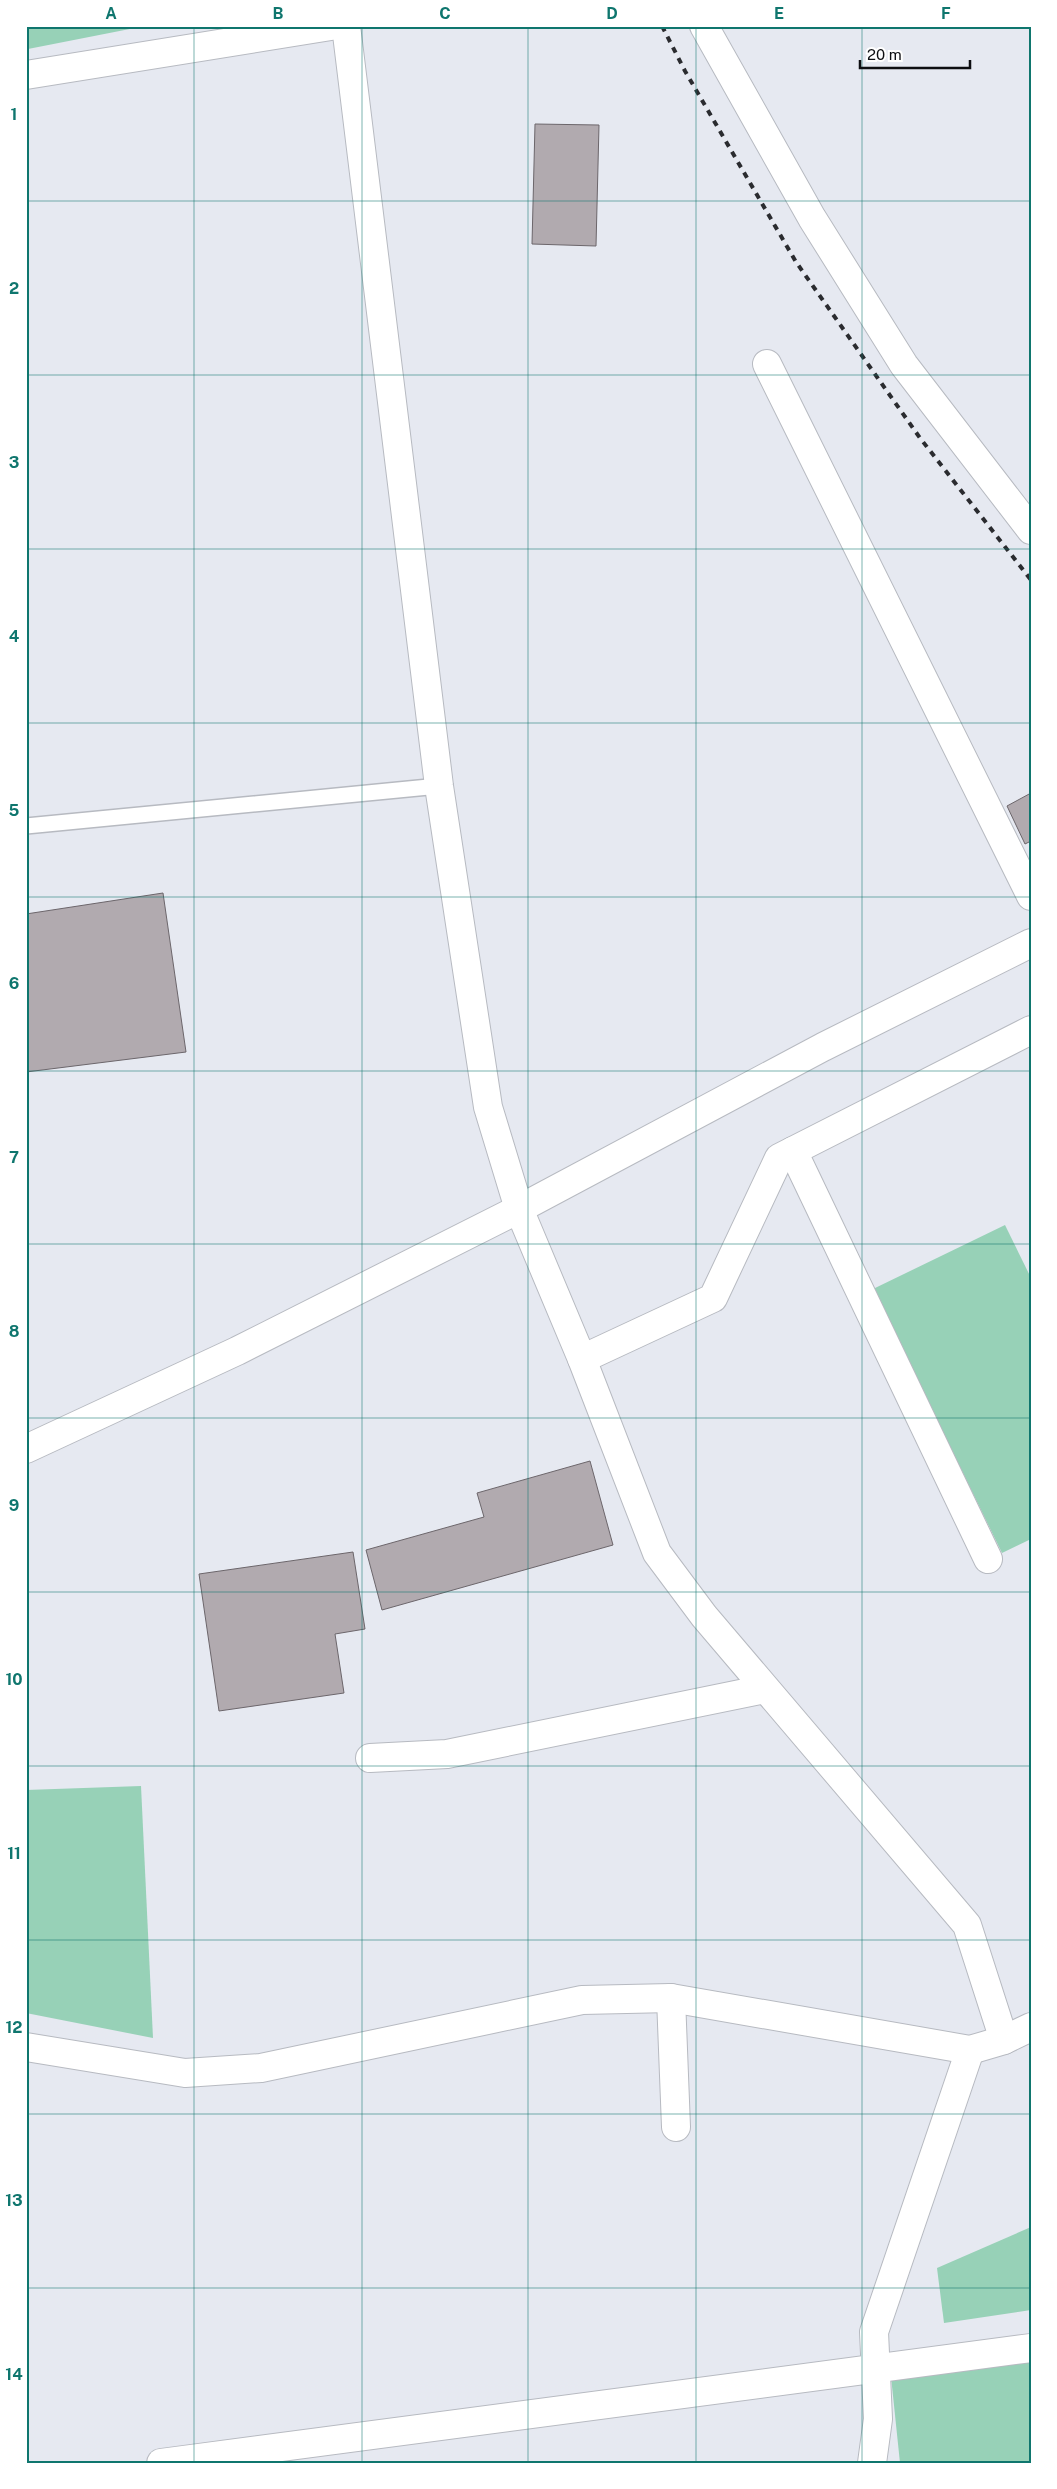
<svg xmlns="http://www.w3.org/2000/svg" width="1057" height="2489" viewBox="0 0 1057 2489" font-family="'Public Sans',sans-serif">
<rect width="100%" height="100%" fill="#e6e9f1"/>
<g fill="#97d1b7">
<polygon points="26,26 145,26 28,49"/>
<polygon points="1005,1225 1031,1278 1031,1539 1002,1553 873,1289"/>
<polygon points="141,1786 153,2038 26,2013 26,1790"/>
<polygon points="1031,2227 1031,2310 944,2323 937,2268"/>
<polygon points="1031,2351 1031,2463 900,2463 890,2367"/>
</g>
<g fill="#b1aaaf" stroke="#6c666b">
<polygon points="535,124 599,125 596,246 532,244"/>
<polygon points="1031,793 1031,841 1025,844 1007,806"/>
<polygon points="163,893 186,1052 26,1072 26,914"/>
<polygon points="590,1461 613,1545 382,1610 366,1550 484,1517 477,1493"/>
<polygon points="353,1552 365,1629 335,1634 344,1693 219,1711 199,1574"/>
</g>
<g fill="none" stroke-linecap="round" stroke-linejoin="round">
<defs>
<polyline id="lane" points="26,826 439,786"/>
<g id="street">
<polyline points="704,26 812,218 904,365 1031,530"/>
<polyline points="26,75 331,26"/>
<polyline points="767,364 1031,896"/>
<polyline points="793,1151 988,1559"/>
<polyline points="519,1209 582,1359 657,1553 704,1616 967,1925 1004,2040"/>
<polyline points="582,1359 713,1298 779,1158 1031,1030"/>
<polyline points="370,1758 447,1754 765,1689"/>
<polyline points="671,1998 676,2127"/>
<polyline points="26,2047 185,2073 261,2068 582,2000 671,1998 970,2050 1004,2040 1031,2027"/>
<polyline points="161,2463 1031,2348"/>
<polyline points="872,2463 878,2419 874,2332 970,2050"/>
</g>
<g id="secondary">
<polyline points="346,26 439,786 488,1107 519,1209"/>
<polyline points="26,1449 237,1351 519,1209 823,1047 1031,943"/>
</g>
</defs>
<use href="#lane" stroke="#b7bac1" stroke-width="18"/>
<use href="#street" stroke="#b7bac1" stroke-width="30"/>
<use href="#secondary" stroke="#b7bac1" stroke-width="30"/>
<use href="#lane" stroke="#fff" stroke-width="15"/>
<use href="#street" stroke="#fff" stroke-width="28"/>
<use href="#secondary" stroke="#fff" stroke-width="28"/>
<polyline stroke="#2a2b2f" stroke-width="4" stroke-dasharray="6 6" stroke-linecap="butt" points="662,26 685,71 796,262 920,438 1031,580"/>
</g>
<path fill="none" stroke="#0f766e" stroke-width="1" stroke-opacity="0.55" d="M194,26V2463M362,26V2463M528,26V2463M696,26V2463M862,26V2463M26,201H1031M26,375H1031M26,549H1031M26,723H1031M26,897H1031M26,1071H1031M26,1244H1031M26,1418H1031M26,1592H1031M26,1766H1031M26,1940H1031M26,2114H1031M26,2288H1031"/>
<rect width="1057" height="2489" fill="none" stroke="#ffffff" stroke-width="55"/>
<path d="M860 60v8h110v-8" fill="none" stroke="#0d0e11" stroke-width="2.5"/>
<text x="867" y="60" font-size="15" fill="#0d0e11" stroke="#ffffff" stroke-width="4" paint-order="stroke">20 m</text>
<rect x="28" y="28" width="1002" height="2434" fill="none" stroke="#0f766e" stroke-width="2"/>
<g font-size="16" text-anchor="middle" font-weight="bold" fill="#0f766e">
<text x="111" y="19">A</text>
<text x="278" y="19">B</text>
<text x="445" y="19">C</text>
<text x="612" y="19">D</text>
<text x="779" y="19">E</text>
<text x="946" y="19">F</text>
<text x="14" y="120">1</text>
<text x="14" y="294">2</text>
<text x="14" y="468">3</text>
<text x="14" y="642">4</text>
<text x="14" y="816">5</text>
<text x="14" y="989">6</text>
<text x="14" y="1163">7</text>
<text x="14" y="1337">8</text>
<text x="14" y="1511">9</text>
<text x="14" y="1685">10</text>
<text x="14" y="1859">11</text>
<text x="14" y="2033">12</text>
<text x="14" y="2206">13</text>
<text x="14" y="2380">14</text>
</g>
</svg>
